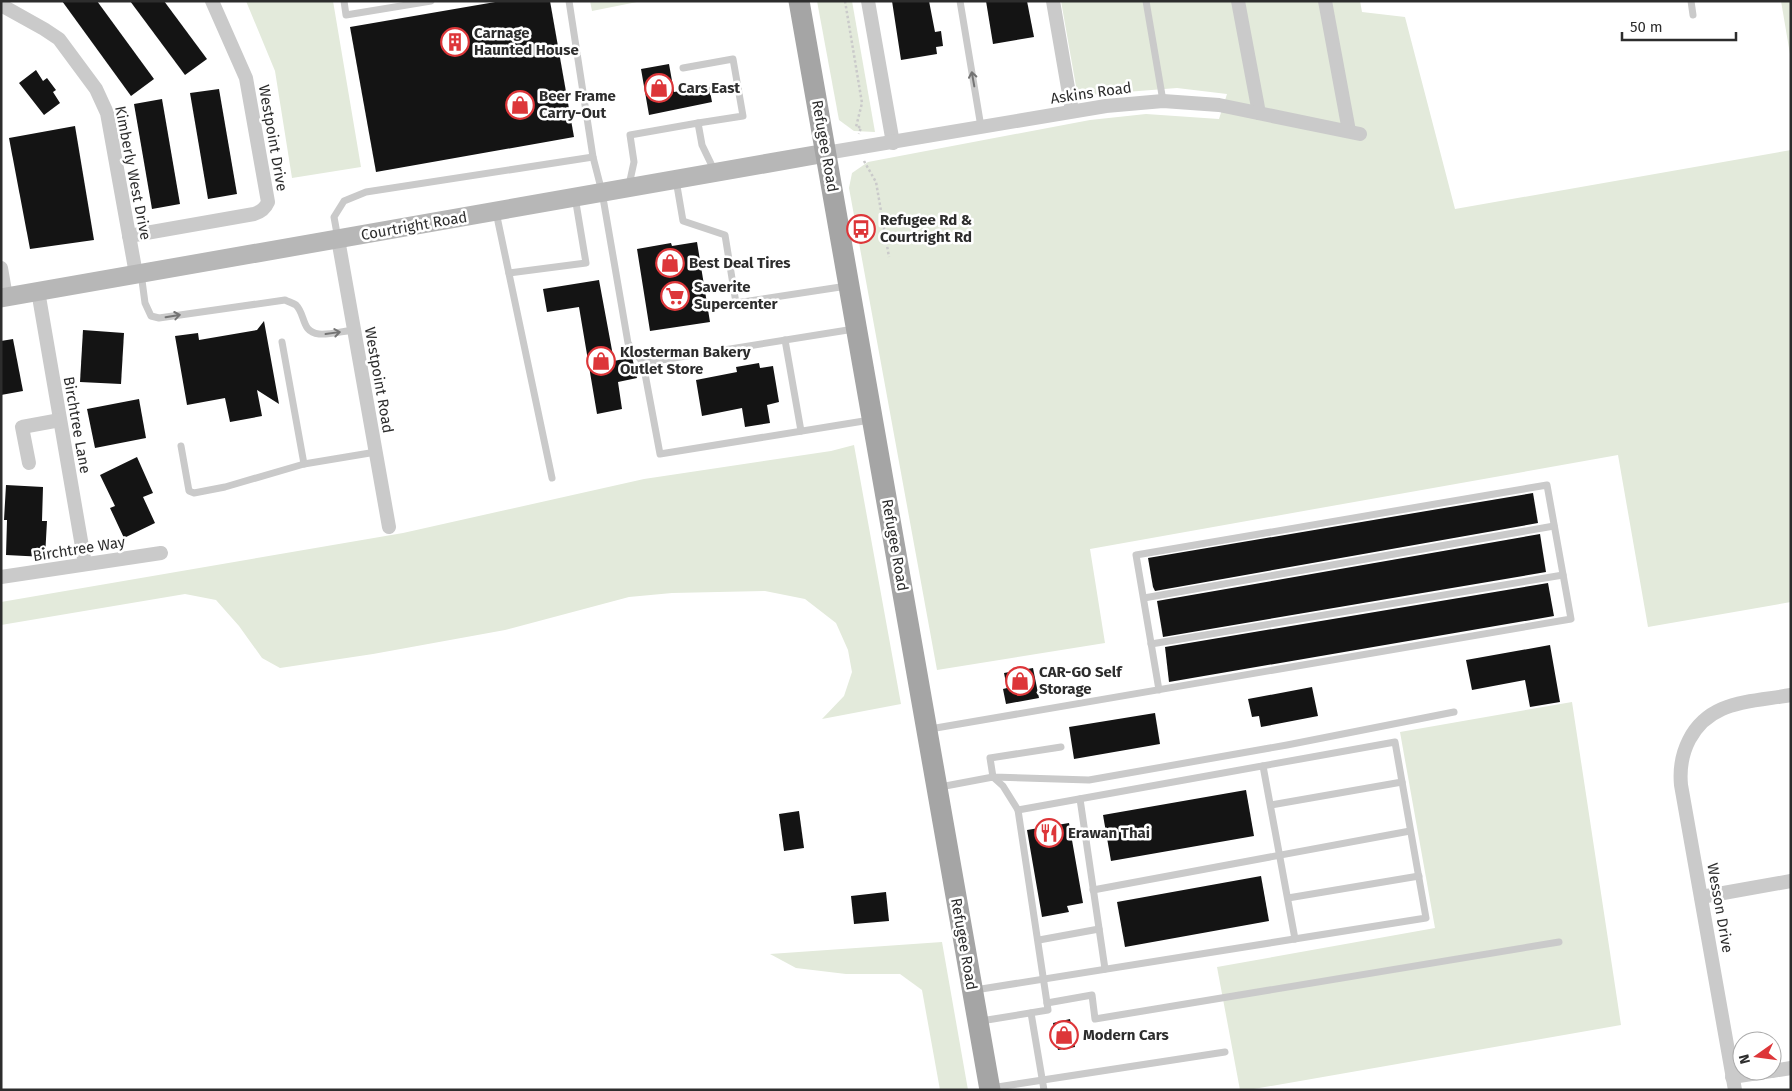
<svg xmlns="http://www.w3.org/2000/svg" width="1792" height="1091" viewBox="0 0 1792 1091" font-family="'Fira Sans',sans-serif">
<rect width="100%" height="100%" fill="#fff"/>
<g fill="#e3eadb">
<polygon points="246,1 333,1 361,167 292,178 275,71"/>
<polygon points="590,1 642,1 592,11"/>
<polygon points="817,1 852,1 875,132 854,131 839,120"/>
<polygon points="1061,1 1360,1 1362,12 1405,17 1455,209 1791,150 1791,602 1648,627 1618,455 1090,549 1105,643 937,670 849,188 852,173 868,162 1090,120 1146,114 1219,119 1227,94 1177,88 1088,95 1077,92"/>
<polygon points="1781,1 1791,1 1791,60"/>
<polygon points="854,445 901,704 822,719 844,696 852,672 848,650 836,623 805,599 765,591 672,593 629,597 505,630 373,654 280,668 262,658 239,626 216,600 185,594 1,625 1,602 403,533 644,479 831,451"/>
<polygon points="1572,702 1621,1025 1248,1090 1240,1090 1217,967 1435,928 1400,732"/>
<polygon points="942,942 968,1090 940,1090 922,990 900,974 846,974 796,968 770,954"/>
</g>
<g fill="#141414">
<polygon points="62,1 97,1 154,79 131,96"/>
<polygon points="130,1 164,1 207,59 185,75"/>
<polygon points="501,1 550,1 574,137 376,172 350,27"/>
<polygon points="892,1 929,1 935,32 941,31 943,46 936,47 937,54 901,60"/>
<polygon points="986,1 1027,1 1034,37 993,44"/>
<polygon points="669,64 674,92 709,86 712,102 649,115 641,69"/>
<polygon points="36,70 43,81 47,78 56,90 53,92 60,103 44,115 19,83"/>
<polygon points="219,89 237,194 208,199 190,93"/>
<polygon points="162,99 180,204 152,209 134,104"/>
<polygon points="75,126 94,240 30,249 9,138"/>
<polygon points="697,242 710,322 650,331 637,249 671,243 672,246"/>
<polygon points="599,280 614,361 632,357 637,378 618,382 622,409 597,414 579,307 547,312 543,289"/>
<polygon points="264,321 279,404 257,390 262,416 230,422 225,398 187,405 175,336 198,333 199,340 257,330"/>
<polygon points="83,330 124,333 121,384 80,382"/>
<polygon points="13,339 23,391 1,395 1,341"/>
<polygon points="759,363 760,368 773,366 779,402 767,405 770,423 745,427 742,408 702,416 696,380 737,372 736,367"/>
<polygon points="139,399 146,438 95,448 87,409"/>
<polygon points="137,457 153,493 143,497 155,523 124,538 110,508 115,506 100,475"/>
<polygon points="6,485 43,487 42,521 47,521 45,557 6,555 7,520 4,520"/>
<polygon points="1533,493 1538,523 1155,591 1153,587 1148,558"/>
<polygon points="1540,534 1546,572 1163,637 1157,601"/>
<polygon points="1548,583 1554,616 1169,682 1165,647"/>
<polygon points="1550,645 1560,702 1530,707 1525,680 1472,690 1466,660"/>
<polygon points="1033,668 1039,698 1006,704 1003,689 1007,688 1004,673"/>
<polygon points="1312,687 1318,716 1261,727 1259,716 1252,717 1248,699"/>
<polygon points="1155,713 1160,744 1074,759 1069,727"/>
<polygon points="1246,790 1254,836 1111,861 1103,815"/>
<polygon points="799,811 804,848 784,851 779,814"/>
<polygon points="1069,823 1083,903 1067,906 1069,912 1042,917 1027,830"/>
<polygon points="1261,876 1269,921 1125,947 1117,902"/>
<polygon points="886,892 889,921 854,924 851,896"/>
<polygon points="1070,1019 1075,1047 1058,1050 1053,1023"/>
</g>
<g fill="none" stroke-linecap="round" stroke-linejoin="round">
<g stroke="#cacaca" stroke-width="2.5" stroke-dasharray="2.5 2.5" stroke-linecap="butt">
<polyline points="845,1 862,103 856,127 861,127 859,134"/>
<polyline points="864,161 876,182 889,257"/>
</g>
<g stroke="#cacaca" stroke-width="7">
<polyline points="344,1 346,15 431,1"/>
<polyline points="569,1 593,157"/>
<polyline points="960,1 981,127"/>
<polyline points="1146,1 1163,101"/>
<polyline points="1691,1 1693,15"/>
<polyline points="683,68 733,59 743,116 698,123"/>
<polyline points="676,180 683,221 725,235 736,303 847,286"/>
<polyline points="629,185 634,162 630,135 698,123 702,145 715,172"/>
<polyline points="496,212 552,478"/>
<polyline points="338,239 334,217 344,201 366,192 593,157 602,192 628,343 643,363"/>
<path d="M141,273L145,303L151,316L159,318L285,300C289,302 293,303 296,305C306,315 301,332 319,334C330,335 343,331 354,330"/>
<polyline points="509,273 586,263 575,197"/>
<polyline points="854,329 643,363 660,454 870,420"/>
<polyline points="785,340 801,431"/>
<polyline points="282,342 304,464"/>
<polyline points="181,446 189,491 194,493 225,487 304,464 376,452"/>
<polyline points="1144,598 1554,526"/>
<polyline points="1151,644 1563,575"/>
<polyline points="930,729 1571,619 1547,485 1136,555 1159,690"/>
<polyline points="1061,747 990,758 993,777 1089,780 1287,745 1454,712"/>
<polyline points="1263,766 1295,939"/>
<polyline points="940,787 993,777 1003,786 1018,810 1395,742 1426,918 975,990"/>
<polyline points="1080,799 1105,969"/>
<polyline points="1271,805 1402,782"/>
<polyline points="1018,810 1047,1003"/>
<polyline points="1093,890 1410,831"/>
<polyline points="1288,898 1419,876"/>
<polyline points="1039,940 1099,929"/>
<polyline points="1031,1013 1044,1090"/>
<polyline points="981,1021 1048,1010 1047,1003 1092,995 1095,1019 1559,942"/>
<polyline points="991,1088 1225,1052"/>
</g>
<g stroke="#cacaca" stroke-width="14">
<polyline points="868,1 893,143"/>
<polyline points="1053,1 1072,111"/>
<polyline points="1238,1 1259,113"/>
<polyline points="1325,1 1349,131"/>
<polyline points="1,5 44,29 59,39 96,89 107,113 136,274"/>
<polyline points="826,153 1106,106 1163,101 1219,105 1360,134"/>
<path d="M129,236L254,214C261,212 265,209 268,202L246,78L212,1"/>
<polyline points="338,239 389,527"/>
<polyline points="1,268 6,297"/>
<polyline points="38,291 85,564"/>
<polyline points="29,463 22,427 60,420"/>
<polyline points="1,577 161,553"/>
<polyline points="1701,897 1791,881"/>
<polyline points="1772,1071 1791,1068"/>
<polyline points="1732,1077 1771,1071"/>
<path d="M1735,1090L1681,785C1678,753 1692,722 1722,709C1742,700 1770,699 1791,695"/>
</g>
<polyline stroke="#b7b7b7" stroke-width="19" points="1,298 826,153"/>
<polyline stroke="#a5a5a5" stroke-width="21" points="799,1 990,1090"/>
</g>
<defs><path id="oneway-shaft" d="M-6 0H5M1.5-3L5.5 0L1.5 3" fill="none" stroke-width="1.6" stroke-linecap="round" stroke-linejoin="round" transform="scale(1.25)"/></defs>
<g stroke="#747474">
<use href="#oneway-shaft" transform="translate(973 79) rotate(-100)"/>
<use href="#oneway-shaft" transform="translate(173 316) rotate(-9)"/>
<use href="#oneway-shaft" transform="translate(333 333) rotate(-8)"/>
</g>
<defs>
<symbol id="building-ring" viewBox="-11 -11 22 22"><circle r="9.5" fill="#fff" stroke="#dd3639" stroke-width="1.5"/><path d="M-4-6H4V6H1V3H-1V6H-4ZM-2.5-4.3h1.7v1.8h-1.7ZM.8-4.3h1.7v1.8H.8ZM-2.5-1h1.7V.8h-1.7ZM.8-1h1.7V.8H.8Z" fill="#dd3639"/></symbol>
<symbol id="shop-ring" viewBox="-11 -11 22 22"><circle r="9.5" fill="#fff" stroke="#dd3639" stroke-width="1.5"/><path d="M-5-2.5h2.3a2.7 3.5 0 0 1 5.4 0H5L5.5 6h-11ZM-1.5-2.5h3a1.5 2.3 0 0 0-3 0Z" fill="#dd3639"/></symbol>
<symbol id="bus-ring" viewBox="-11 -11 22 22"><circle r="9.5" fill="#fff" stroke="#dd3639" stroke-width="1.5"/><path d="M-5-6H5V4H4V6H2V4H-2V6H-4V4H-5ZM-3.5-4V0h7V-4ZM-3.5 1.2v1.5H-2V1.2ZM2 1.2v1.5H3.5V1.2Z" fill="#dd3639"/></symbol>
<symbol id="supermarket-ring" viewBox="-11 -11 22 22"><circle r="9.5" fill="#fff" stroke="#dd3639" stroke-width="1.5"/><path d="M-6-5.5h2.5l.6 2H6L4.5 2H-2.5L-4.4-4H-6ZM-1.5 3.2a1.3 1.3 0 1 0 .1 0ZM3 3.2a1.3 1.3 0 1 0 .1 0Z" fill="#dd3639"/></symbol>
<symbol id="restaurant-ring" viewBox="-11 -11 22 22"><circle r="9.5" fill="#fff" stroke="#dd3639" stroke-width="1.5"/><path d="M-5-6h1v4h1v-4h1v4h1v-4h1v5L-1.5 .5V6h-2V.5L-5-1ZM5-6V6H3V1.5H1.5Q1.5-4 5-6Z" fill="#dd3639"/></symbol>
</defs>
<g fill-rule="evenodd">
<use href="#building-ring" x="439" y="26" width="32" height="32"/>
<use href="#shop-ring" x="643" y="72" width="32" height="32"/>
<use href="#shop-ring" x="504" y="89" width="32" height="32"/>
<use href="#bus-ring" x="845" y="213" width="32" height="32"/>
<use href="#shop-ring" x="654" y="247" width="32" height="32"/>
<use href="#supermarket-ring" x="659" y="280" width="32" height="32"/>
<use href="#shop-ring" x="585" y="345" width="32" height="32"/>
<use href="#shop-ring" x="1004" y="665" width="32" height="32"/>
<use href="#restaurant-ring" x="1033" y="817" width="32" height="32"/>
<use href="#shop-ring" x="1048" y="1019" width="32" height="32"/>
</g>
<g text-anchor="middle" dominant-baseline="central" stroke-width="5" stroke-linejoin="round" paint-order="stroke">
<g font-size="15" font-weight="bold" fill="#2d2d2d" stroke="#fff" text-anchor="start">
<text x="474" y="33">Carnage<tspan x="474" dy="17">Haunted House</tspan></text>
<text x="678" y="88">Cars East</text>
<text x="539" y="96">Beer Frame<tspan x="539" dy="17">Carry-Out</tspan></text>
<text x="880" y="220">Refugee Rd &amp;<tspan x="880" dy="17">Courtright Rd</tspan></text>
<text x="689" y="263">Best Deal Tires</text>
<text x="694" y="287">Saverite<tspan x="694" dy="17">Supercenter</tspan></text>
<text x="620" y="352">Klosterman Bakery<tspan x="620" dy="17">Outlet Store</tspan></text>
<text x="1039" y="672">CAR-GO Self<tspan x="1039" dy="17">Storage</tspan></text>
<text x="1068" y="833">Erawan Thai</text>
<text x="1083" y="1035">Modern Cars</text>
</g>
<g font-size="15" fill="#2d2d2d" stroke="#fff">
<text transform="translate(1091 93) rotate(-8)">Askins Road</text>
<text transform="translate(273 138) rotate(80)">Westpoint Drive</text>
<text transform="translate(825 146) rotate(80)">Refugee Road</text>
<text transform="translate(133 173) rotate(79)">Kimberly West Drive</text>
<text transform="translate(414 226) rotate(-10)">Courtright Road</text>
<text transform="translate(379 380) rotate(80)">Westpoint Road</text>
<text transform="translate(77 425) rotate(80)">Birchtree Lane</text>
<text transform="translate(895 545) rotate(80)">Refugee Road</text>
<text transform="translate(79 549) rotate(-9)">Birchtree Way</text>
<text transform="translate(1720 908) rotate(80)">Wesson Drive</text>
<text transform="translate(964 944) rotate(80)">Refugee Road</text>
</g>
</g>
<rect width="1792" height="1091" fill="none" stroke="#2d2d2d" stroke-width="5"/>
<g transform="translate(1757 1056) rotate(256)"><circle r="24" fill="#ffffff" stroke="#ababab"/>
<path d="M0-4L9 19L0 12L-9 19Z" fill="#dd3639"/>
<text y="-8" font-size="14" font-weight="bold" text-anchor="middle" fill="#2d2d2d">N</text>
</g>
<path d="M1622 32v8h114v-8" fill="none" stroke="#2d2d2d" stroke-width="2.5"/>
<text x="1630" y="32" font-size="15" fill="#2d2d2d" stroke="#ffffff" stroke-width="4" paint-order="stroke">50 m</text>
</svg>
